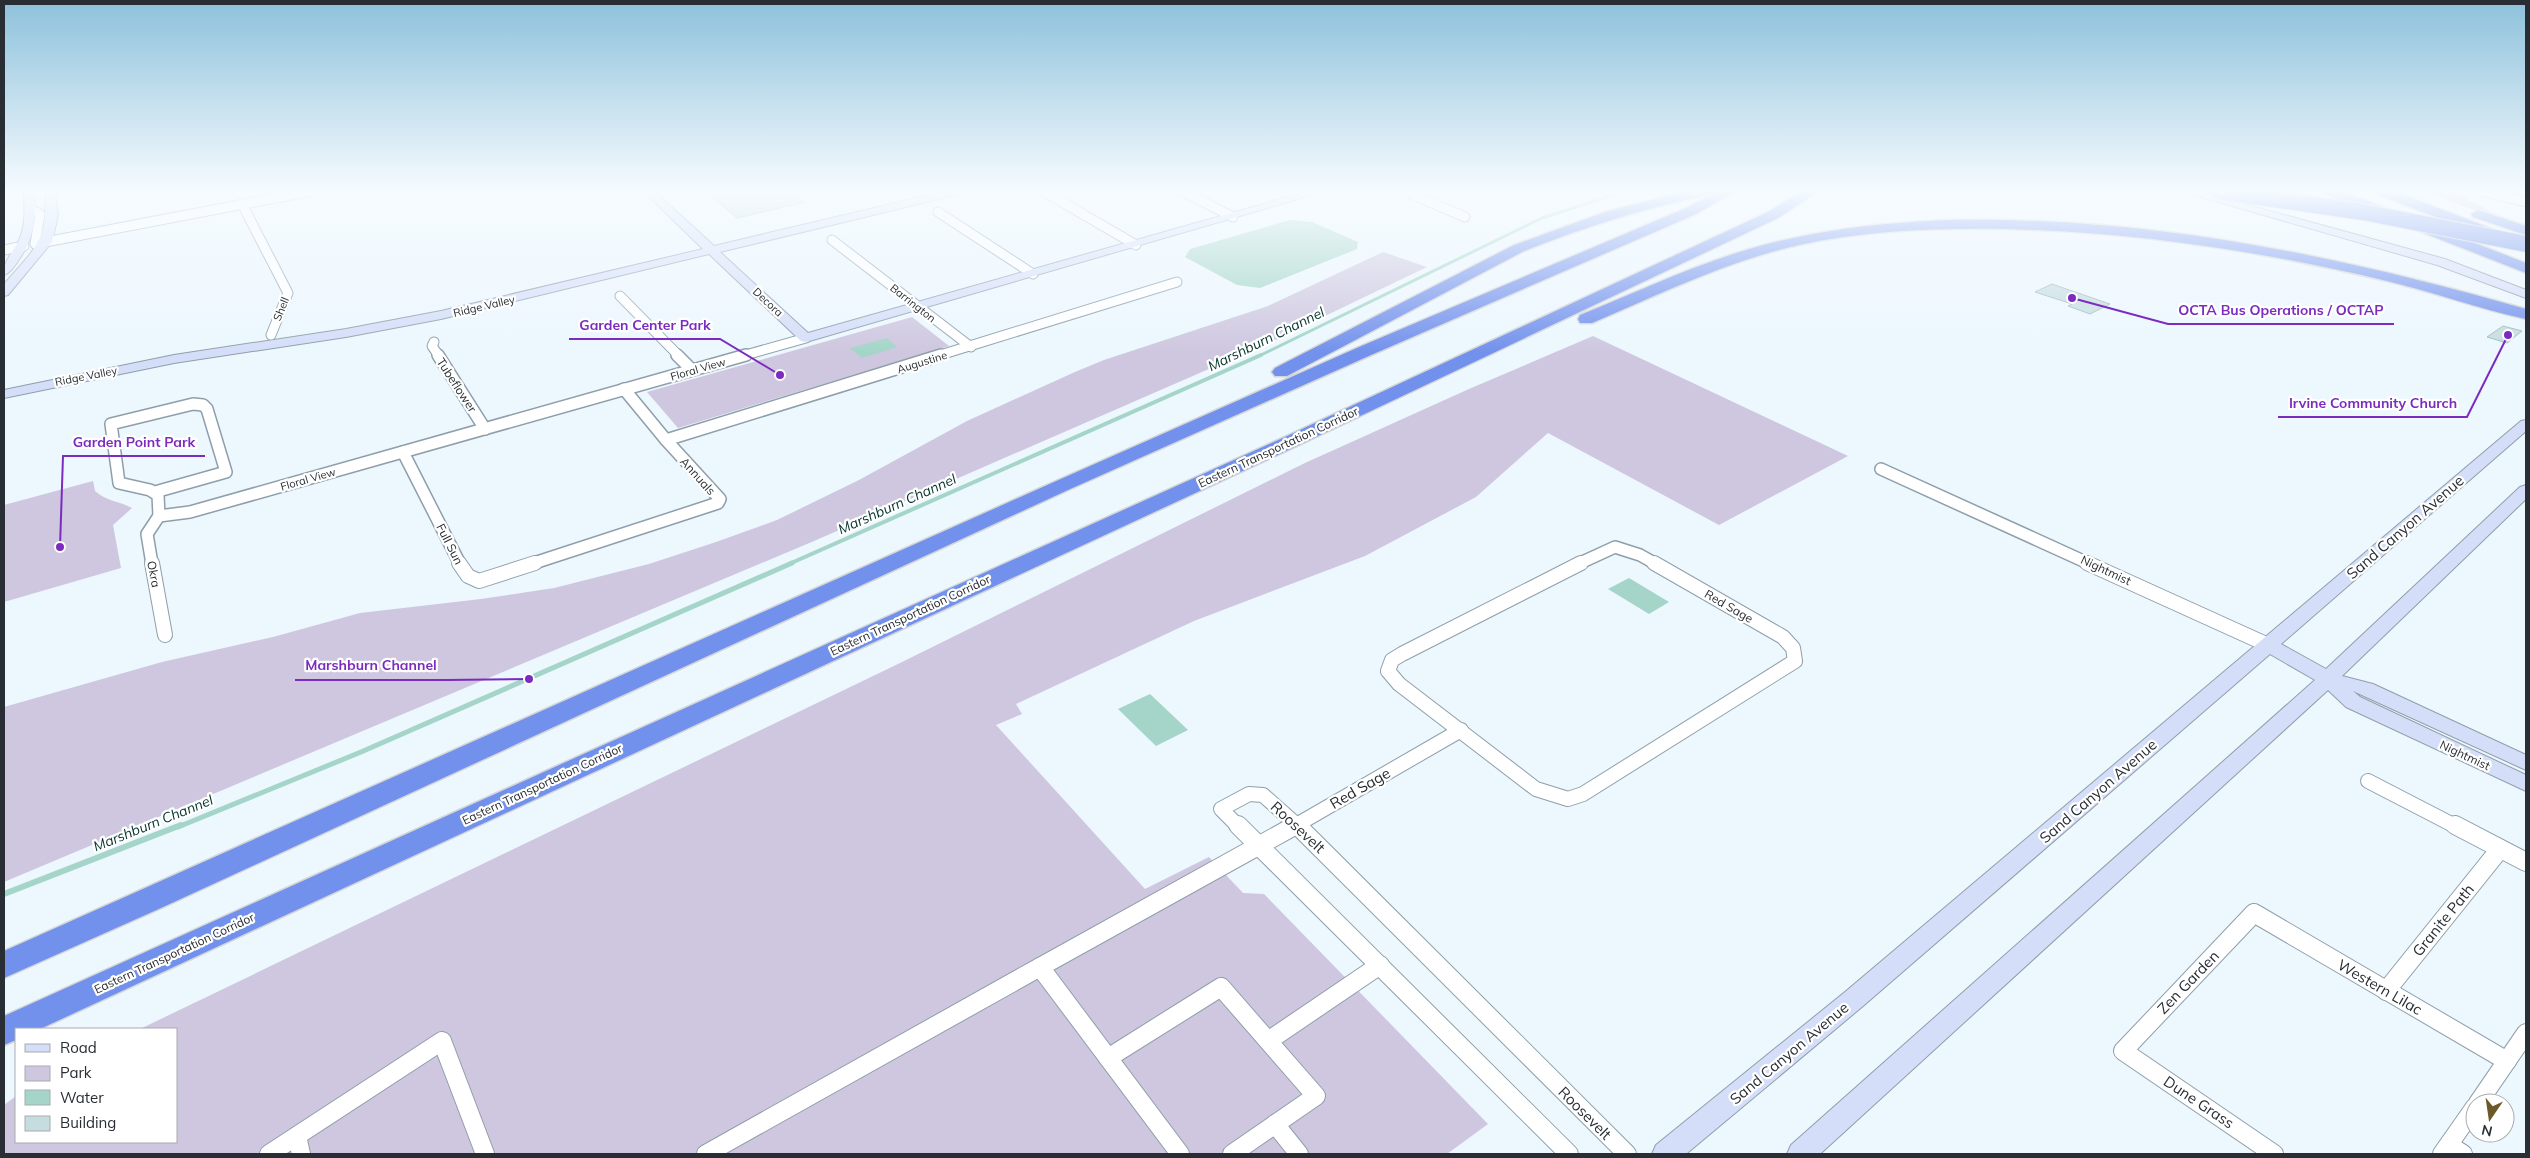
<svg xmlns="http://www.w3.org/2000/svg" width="2530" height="1158" viewBox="0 0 2530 1158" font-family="Mulish,sans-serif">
<rect width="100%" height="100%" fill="#ecf7fe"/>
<g fill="#cec7df">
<polygon points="2421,191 2453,191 2498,216 2526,224 2526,228"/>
<polygon points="1383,252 1427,267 1273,341 814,541 4,882 4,707 162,662 273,637 360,613 481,599 554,588 649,564 716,542 777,520 859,480 967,421 1075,372 1104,360 1268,306"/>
<polygon points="912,317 949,346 678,428 647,392"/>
<polygon points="1593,336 1848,456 1719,525 1548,433 1476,497 1365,556 1194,621 1016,704 1022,714 996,725 1145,889 1209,857 1243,893 1264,894 1488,1124 1447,1154 4,1154 4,1105 16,1096 16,1142 176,1142 176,1029 140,1029 898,664 1305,463 1469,389"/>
<path d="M93,481L95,491C106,501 119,501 132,508L113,525L121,568L4,602V505Z"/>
</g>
<g fill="#a4d5c8">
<polygon points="1290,220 1312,222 1358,242 1357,249 1260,288 1237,285 1185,257 1190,249"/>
<polygon points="887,338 897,347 862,358 850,348"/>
<polygon points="1629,578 1669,602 1649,614 1608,589"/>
<polygon points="1150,694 1188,730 1156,746 1118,709"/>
</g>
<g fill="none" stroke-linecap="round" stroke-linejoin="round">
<polyline stroke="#a4d5c8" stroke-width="3" points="1259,356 1542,218 1626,191"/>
<polyline stroke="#a4d5c8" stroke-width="4" points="789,564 1261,355"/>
<polyline stroke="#a4d5c8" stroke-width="5" points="178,827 361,752 792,563"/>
<polyline stroke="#a4d5c8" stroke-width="6" points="4,894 181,825"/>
</g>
<g fill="#c6dde0" stroke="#a3b9bd">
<polygon points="704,191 791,191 805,202 737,218"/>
<polygon points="2052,284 2110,304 2090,314 2068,306 2072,304 2035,292"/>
<polygon points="2503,326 2522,331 2507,343 2487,337"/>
</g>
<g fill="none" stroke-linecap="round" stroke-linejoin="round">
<defs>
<g id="street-far3">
<polyline points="1043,191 1136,245"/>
<polyline points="1182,191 1233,217"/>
<polyline points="1404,191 1465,217"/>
<polyline points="2481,191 2526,202"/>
<polyline points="242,204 288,293 271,335"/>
<polyline points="30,209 40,214 35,244 312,191"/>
<polyline points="938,212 1033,274"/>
<polyline points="832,240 971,347"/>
<polyline points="4,250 24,246"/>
<polyline points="620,296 679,356"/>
<polyline points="434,342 432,346 439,356"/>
<polyline points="742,356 806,338"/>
<polyline points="937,356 1177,282"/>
</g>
<g id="street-far2">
<polyline points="438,355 485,429"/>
<polyline points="677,355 692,370"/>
<polyline points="666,440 941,355"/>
<polyline points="403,452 460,564"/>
<polyline points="1881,469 2090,564"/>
<polyline points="155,492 226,472 207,409 203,405 193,404 111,424 119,483 150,490 158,495 159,516"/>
<polyline points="159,516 190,512 746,355"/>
<polyline points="152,564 147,534 159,516"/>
<polyline points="531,564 718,503 720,499 666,440 624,389"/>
<polyline points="1578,564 1615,547 1640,555 1656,564"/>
</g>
<g id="street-far1">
<polyline points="152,563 165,635"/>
<polyline points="459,563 468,576 479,581 535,563"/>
<polyline points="1581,563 1402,654 1392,660 1388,671 1399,684 1536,789 1568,799 1583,794 1795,661 1793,648 1783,637 1654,563"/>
<polyline points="2087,563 2268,645"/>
<polyline points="2368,781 2457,827"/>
<polyline points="1239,827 1221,809 1249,794 1263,795 1299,827"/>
<polyline points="1293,827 1461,730"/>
</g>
<g id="street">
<polyline points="1238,825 1569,1154"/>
<polyline points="1297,825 1627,1154"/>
<polyline points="2455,825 2526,862"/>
<polyline points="2386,991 2500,849"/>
<polyline points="1268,1041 1380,965"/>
<polyline points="1108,1058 1221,987 1316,1096 1232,1154"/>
<polyline points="2478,1103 2526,1033"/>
<polyline points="1275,1124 1299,1154"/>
<polyline points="297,1136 301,1154"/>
<polyline points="2449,1145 2463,1154"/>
<polyline points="269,1154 442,1041 485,1154"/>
<polyline points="706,1154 1040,967"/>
<polyline points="1180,1154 1040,967 1296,825"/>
<polyline points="2274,1154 2123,1051 2254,913 2507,1061"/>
<polyline points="2442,1154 2475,1107"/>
</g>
<g id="secondary">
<path d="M24,191H34C36,219 34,239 18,261C14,267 10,273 4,275C3,259 16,250 21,235C26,221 24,206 24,191Z"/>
<path d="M45,191H55L58,215L52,242L8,295L4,296V284C35,248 48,242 45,191Z"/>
<polygon points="643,191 654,191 714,246 946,191 965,191 960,194 720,252 808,333 1309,191 1326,191 806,342 801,341 709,254 441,319 346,337 174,363 4,398 4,390 174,355 346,329 441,311 703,249"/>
<polygon points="2180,191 2197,191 2445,259 2526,290 2526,298 2437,265"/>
<polygon points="2526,420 2526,431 2281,644 2326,669 2520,487 2526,485 2526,499 2342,676 2373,684 2526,755 2526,770 2353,691 2360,697 2526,775 2526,791 2346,707 2328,690 1820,1154 1787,1154 1791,1145 2315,680 2270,654 1863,1006 1686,1154 1652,1154 1656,1145 1845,992 2521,421"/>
</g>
<g id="highway">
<path d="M1686,191H1736L1696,214L1371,355L1068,490L161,908L4,978V951L1054,482L1359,347L1686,208L1710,195C1646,207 1585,227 1524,251L1287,376H1275L1272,372L1275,368L1514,245L1608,211Z"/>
<polygon points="1802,191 1819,191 1778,218 1301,444 40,1029 16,1029 16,1040 4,1045 4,1016 1287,436 1768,212"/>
<polygon points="2322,191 2342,191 2526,263 2526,273 2324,194"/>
<polygon points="2374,191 2394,191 2500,232 2502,235 2500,238 2490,238 2376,194"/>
<polygon points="2478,210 2526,226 2526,235 2473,217 2471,214"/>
<path d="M1948,220C2145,216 2338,255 2526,309V319C2479,309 2434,292 2387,281C2262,251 2134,232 2005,229C1937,228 1867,230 1799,245C1727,261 1660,294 1592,323H1580L1578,319L1580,315C1635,293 1689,267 1746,250C1812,230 1880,223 1948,220Z"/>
</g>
</defs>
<use href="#street-far3" stroke="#8f9faa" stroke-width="11"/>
<use href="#street-far2" stroke="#8f9faa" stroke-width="14"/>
<use href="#street-far1" stroke="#8f9faa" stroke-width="16"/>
<use href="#street" stroke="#8f9faa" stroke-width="20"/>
<use href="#secondary" stroke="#8f9faa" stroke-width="2"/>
<use href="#highway" stroke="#d4d5d6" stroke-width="3"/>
<use href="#street-far3" stroke="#fff" stroke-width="9"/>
<use href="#street-far2" stroke="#fff" stroke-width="11"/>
<use href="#street-far1" stroke="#fff" stroke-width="14"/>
<use href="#street" stroke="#fff" stroke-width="18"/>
<use href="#secondary" fill="#d5def9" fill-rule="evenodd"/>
<use href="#highway" fill="#7291ec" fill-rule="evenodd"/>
<defs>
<polyline id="highway-bridge" points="2219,191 2363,212 2526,244"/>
</defs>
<use href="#highway-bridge" stroke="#d4d5d6" stroke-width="18" stroke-linecap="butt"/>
<use href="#highway-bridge" stroke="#7291ec" stroke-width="16"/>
</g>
<linearGradient id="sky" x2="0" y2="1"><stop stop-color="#8dc1db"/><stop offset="0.54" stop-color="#f6fbff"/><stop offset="1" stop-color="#f6fbff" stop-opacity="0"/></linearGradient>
<rect width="2530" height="353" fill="url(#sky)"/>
<g text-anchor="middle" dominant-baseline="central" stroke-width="4.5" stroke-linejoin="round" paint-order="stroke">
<g font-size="11" fill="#282e33" stroke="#fff">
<text transform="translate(768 302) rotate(43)">Decora</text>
<text transform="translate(913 303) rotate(38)">Barrington</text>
<text transform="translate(484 306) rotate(-13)">Ridge Valley</text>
<text transform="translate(281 309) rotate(-68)">Shell</text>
<text transform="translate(922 362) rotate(-17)">Augustine</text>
<text transform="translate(698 369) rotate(-16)">Floral View</text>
<text transform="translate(86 376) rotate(-11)">Ridge Valley</text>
<text transform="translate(308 479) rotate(-16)">Floral View</text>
</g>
<g font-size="12" fill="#282e33" stroke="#fff">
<text transform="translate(457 385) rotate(57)">Tubeflower</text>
<text transform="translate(1278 447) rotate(-25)">Eastern Transportation Corridor</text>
<text transform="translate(698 476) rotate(48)">Annuals</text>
<text transform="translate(450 544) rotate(63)">Full Sun</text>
<text transform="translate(2106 570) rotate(25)">Nightmist</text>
<text transform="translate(154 574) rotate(79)">Okra</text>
<text transform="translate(1729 606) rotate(30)">Red Sage</text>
<text transform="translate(910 615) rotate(-25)">Eastern Transportation Corridor</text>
<text transform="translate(2465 755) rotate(25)">Nightmist</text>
<text transform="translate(542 784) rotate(-25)">Eastern Transportation Corridor</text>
<text transform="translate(174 953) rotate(-25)">Eastern Transportation Corridor</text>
</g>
<g font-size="14" font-style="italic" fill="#03332a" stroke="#fff">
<text transform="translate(1266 339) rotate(-26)">Marshburn Channel</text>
<text transform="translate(897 504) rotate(-24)">Marshburn Channel</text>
<text transform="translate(153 823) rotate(-22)">Marshburn Channel</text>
</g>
<g font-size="15" fill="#282e33" stroke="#fff">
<text transform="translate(2405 527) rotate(-41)">Sand Canyon Avenue</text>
<text transform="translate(1360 788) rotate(-30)">Red Sage</text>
<text transform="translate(2098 791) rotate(-41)">Sand Canyon Avenue</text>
<text transform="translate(1298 827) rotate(43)">Roosevelt</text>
<text transform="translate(2443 920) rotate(-51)">Granite Path</text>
<text transform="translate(2188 982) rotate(-46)">Zen Garden</text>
<text transform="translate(2380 987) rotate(30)">Western Lilac</text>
<text transform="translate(1789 1053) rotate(-40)">Sand Canyon Avenue</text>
<text transform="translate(2199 1102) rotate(34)">Dune Grass</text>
<text transform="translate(1585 1113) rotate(45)">Roosevelt</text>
</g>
</g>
<path fill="none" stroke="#7b2cbf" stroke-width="2" d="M2072 298L2168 324H2394M780 375L720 339H569M2508 335L2467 417H2278M60 547L63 456H205M529 679L447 680H295"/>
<g fill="#7b2cbf" stroke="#fff" stroke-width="2">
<circle cx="2072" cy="298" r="5"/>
<circle cx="780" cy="375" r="5"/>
<circle cx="2508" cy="335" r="5"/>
<circle cx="60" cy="547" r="5"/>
<circle cx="529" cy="679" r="5"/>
</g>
<g font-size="14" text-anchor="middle" font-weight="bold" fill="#7b2cbf" stroke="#fff" stroke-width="4.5" stroke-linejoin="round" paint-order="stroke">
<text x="2281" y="315">OCTA Bus Operations / OCTAP</text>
<text x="645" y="330">Garden Center Park</text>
<text x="2373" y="408">Irvine Community Church</text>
<text x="134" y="447">Garden Point Park</text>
<text x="371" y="670">Marshburn Channel</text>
</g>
<rect width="2530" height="1158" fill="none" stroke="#282e33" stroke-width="10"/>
<rect x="15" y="1028" width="162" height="115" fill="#ffffff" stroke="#a9abad"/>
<rect x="25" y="1044" width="25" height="8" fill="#d5def9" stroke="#a9abad"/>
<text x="60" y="1053" font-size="15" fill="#282e33">Road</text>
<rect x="25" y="1066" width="25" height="15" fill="#cec7df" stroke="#a9abad"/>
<text x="60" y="1078" font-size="15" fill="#282e33">Park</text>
<rect x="25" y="1090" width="25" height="15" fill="#a4d5c8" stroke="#a9abad"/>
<text x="60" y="1103" font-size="15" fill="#282e33">Water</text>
<rect x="25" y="1116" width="25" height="15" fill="#c6dde0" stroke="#a9abad"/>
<text x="60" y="1128" font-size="15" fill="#282e33">Building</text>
<g transform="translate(2490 1118) rotate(193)"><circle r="24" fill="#ffffff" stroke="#a9abad"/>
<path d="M0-4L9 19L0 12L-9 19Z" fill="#6d5928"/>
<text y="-8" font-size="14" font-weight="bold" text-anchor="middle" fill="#282e33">N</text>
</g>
</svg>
